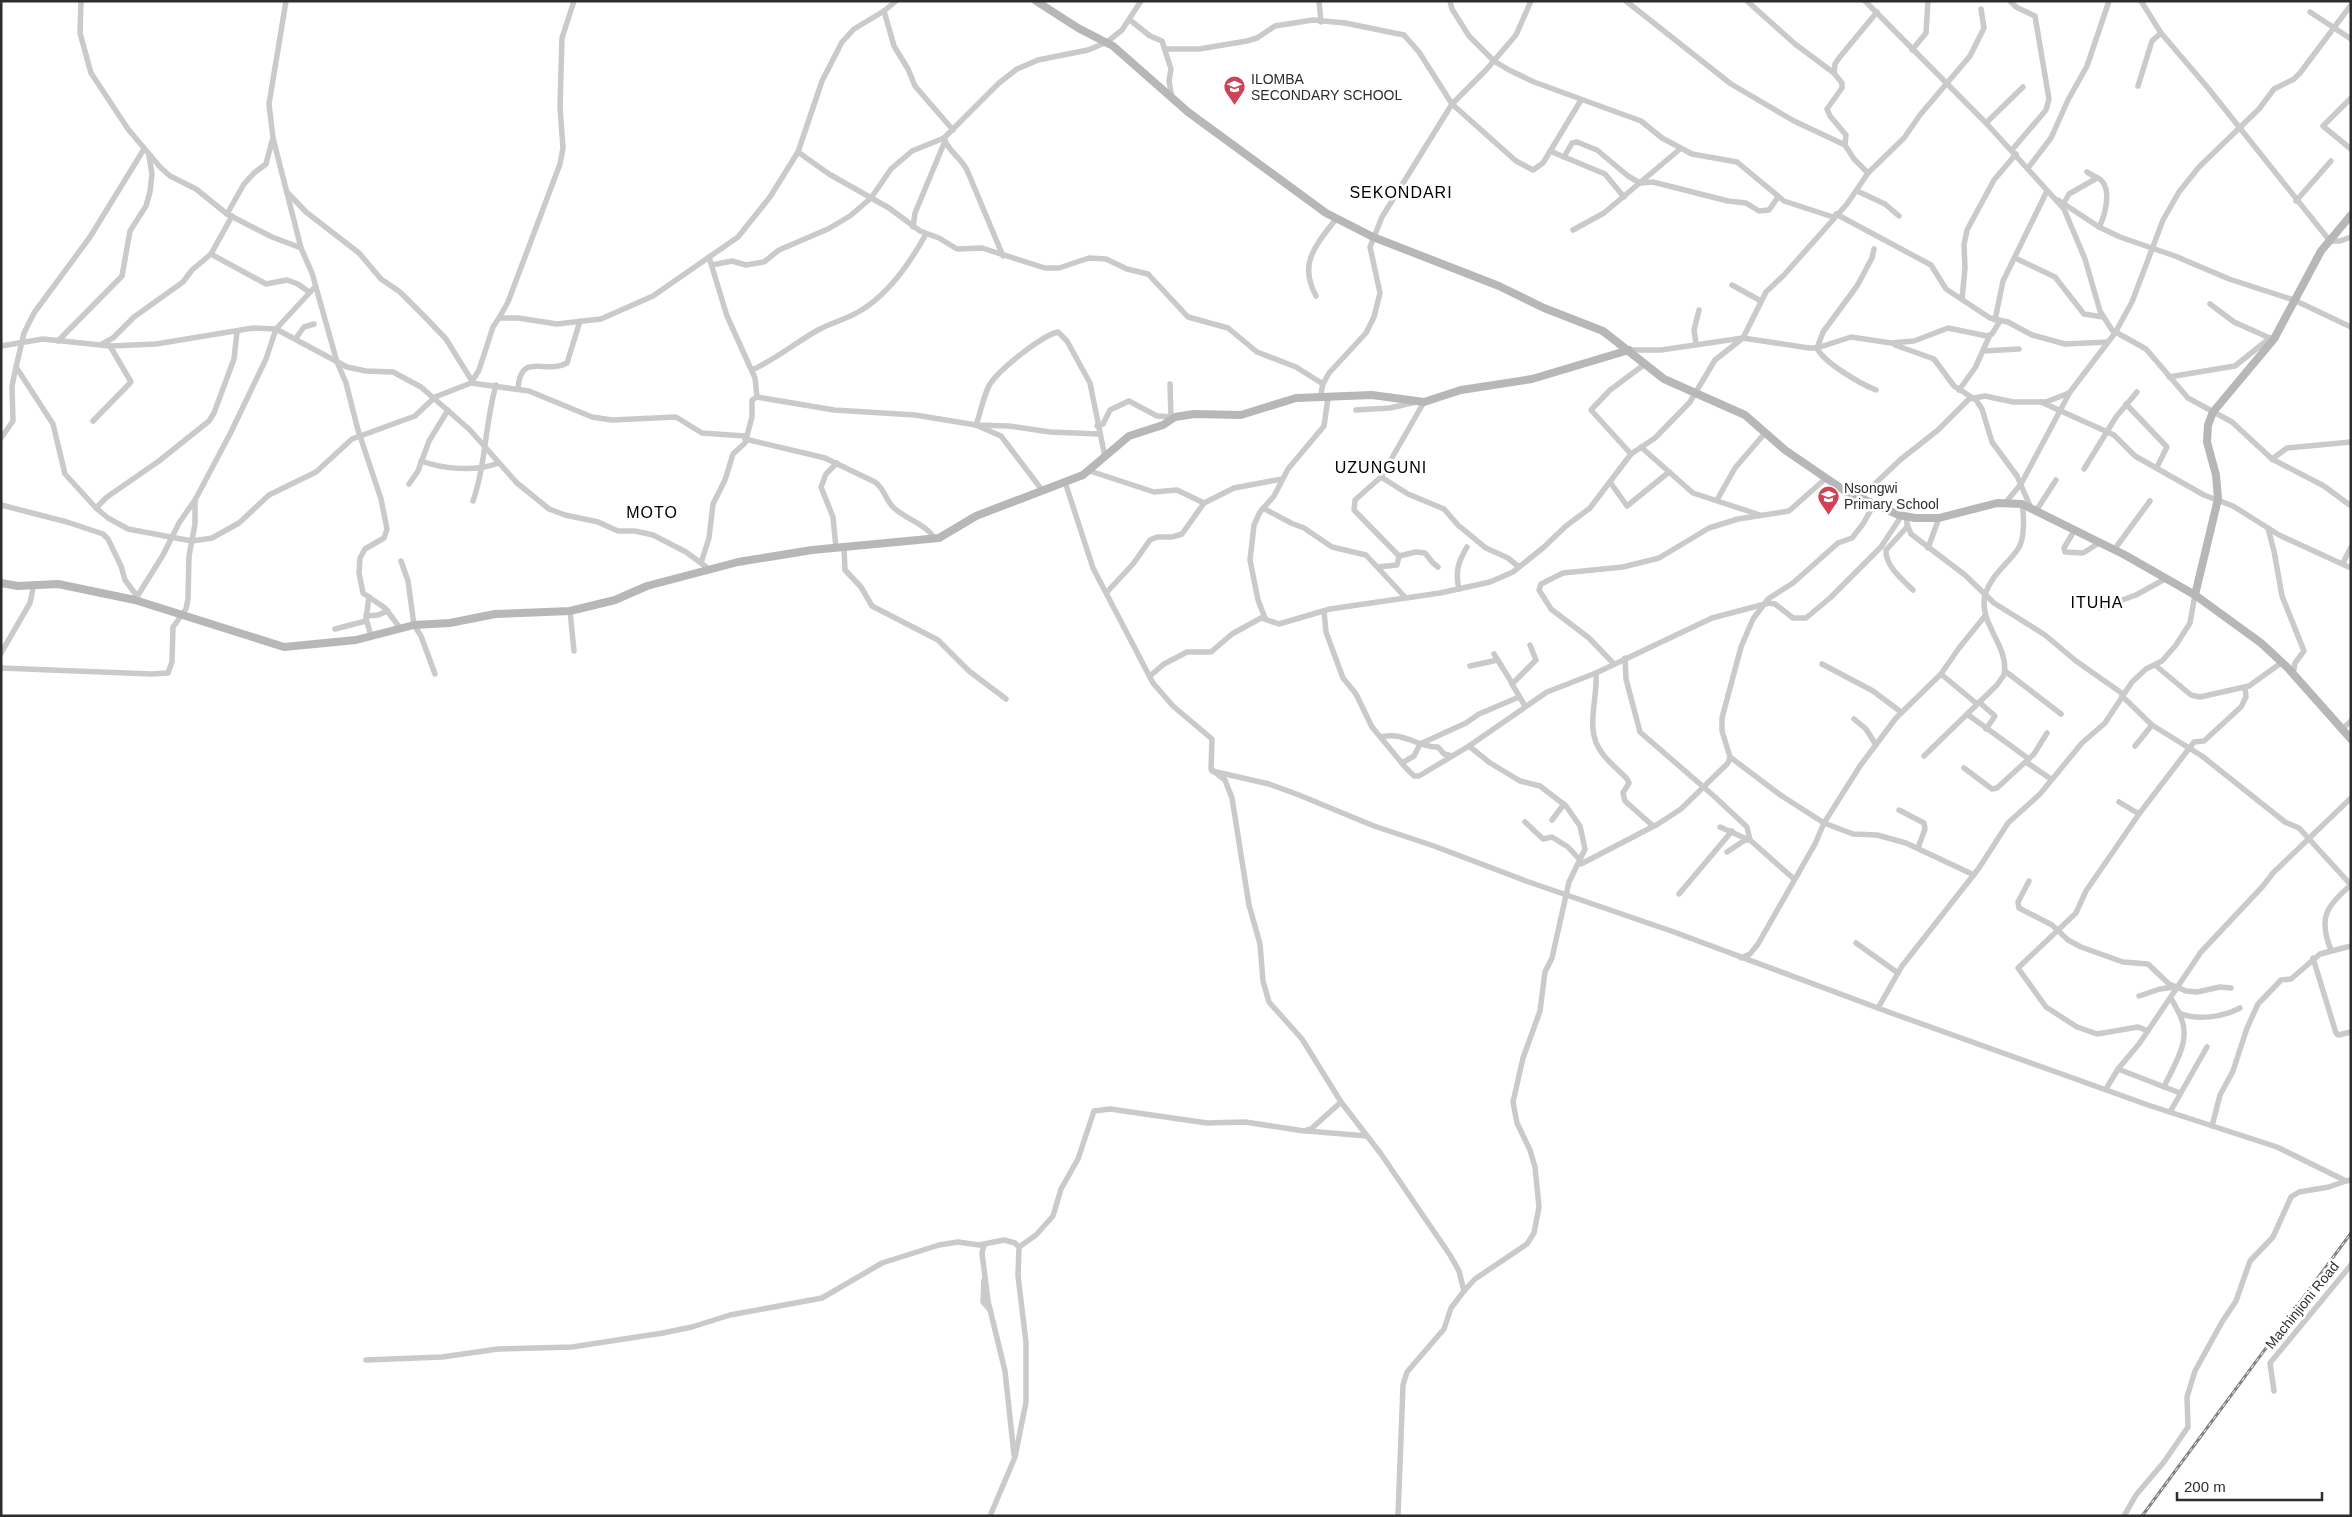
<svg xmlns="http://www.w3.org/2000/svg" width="2352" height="1517" viewBox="0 0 2352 1517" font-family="Helvetica,sans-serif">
<rect width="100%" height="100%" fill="#fff"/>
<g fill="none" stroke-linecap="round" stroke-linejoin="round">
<g stroke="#cacaca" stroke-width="5.5">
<polyline points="81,1 80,33 91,73 128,129 160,167 170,176 196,189 227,214 272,237 301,248"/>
<polyline points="286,1 269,104 273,138 301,248 312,273 337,362 346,383 358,430 381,499 387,529 384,538 365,549 360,558 359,573 363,593 385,608 400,628"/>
<polyline points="1319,1 1321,22"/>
<polyline points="1450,1 1452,9 1469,36 1494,61 1509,70 1534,82 1641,121 1662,138 1692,154 1737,162 1784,201 1833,217"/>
<polyline points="1626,1 1731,84 1794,121 1845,145 1854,159 1868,173"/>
<polyline points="1747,1 1795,44 1834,73 1842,83 1842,88 1827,109 1830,116 1846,135 1845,145"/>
<polyline points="1865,1 1986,123 2064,209 2085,259 2100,311 2112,330 2146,349 2188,398 2232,422 2272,459 2324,486 2351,506"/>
<polyline points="2010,1 2016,7 2035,16 2049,99 2046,110 2012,150"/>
<polyline points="2141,1 2161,33 2208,88 2330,241 2340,241 2351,237"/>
<polyline points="884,11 894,46 908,69 915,86 953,130"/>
<polyline points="2310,12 2351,39"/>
<polyline points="1130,20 1150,36 1162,41 1171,69 1169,81 1172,98"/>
<polyline points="1165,49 1199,49 1247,41 1257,38 1275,26 1313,20 1345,23 1404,35 1419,52 1452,104 1516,161 1533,170 1543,163 1581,100"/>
<polyline points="1912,50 1926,33 1928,1"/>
<polyline points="1834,73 1835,64 1839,58 1877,12"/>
<polyline points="2138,86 2152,41 2161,33"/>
<polyline points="2351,98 2323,126 2351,149"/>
<polyline points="1986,123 2023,87"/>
<path d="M944,138C947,150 961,158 967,170L1003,256"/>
<polyline points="144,149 90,237 34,313 24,333 16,367 53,424 65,474 96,508 108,518 128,529 192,541 212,538 239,523 269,495 316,472 352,439 415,416 435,397 471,383 479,370 493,327 499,318 518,318 557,324 601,319 653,296 738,237 770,197 798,152 822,81 842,42 854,29 884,11 896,1"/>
<polyline points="1550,151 1605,174 1624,197"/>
<polyline points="798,152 829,174 889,208 920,231 939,238 957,249 982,248 1045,268 1059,268 1089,258 1106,259 1127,269 1148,274 1188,317 1228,328 1257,352 1296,367 1323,384"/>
<polyline points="1564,157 1572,143 1577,142 1597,150 1628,176 1640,183 1653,182 1728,201 1746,203 1759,211 1769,210 1778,197"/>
<polyline points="2028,168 2051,138 2068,100 2087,66 2109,1"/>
<path d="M2087,172C2091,175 2097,177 2101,180C2112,190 2105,216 2099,227"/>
<polyline points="1857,191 1885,204 1899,216"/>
<polyline points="287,192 306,212 359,253 381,279 400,292 425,317 446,339 472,381"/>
<polyline points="2058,200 2099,227 2120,237 2175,256 2229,279 2294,300 2351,327"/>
<polyline points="2296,201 2331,161"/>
<polyline points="2064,203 2069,194 2097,178"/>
<polyline points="227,214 244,184 254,173 266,164 272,141"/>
<polyline points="1836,214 1931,265 1946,289 1990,318 2008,322 2032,335 2065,344 2108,342"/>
<polyline points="913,227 915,213 945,141"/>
<polyline points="1573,230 1604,213 1680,149"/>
<path d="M1874,249L1872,258L1857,286L1823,332L1817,348C1824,363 1861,384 1876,390"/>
<polyline points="211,254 266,284 287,280 298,284 309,292"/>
<polyline points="2015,258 2055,277 2084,314 2103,317"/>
<polyline points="712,265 732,261 746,265 764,262 779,250 828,229 850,216 871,198 891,169 912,151 944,138 999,83 1017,69 1038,60 1088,50 1107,42 1122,30 1141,1"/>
<polyline points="1732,285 1761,301"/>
<path d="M1316,296C1298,263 1316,245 1336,219"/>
<polyline points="1962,299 1965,268 1964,245 1967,230 1994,180 2016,154"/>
<polyline points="2210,304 2234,322 2272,339"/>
<polyline points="499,318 508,302 560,164 563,148 560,107 562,38 574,1"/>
<polyline points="1995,320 2003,281 2047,191"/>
<polyline points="296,338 304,327 314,324"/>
<polyline points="58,341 122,276 130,231 146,206 150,192 152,174 149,156"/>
<polyline points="102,344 113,338 134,317 183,282 192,270 211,254 232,216"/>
<polyline points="1696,344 1694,330 1699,310"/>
<polyline points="1895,345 1934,359 1954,386 1976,400 1982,409 1992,442 2017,476 2031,508"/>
<polyline points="1,346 43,339 110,346 156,344 253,328 276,329 347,367 366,371 393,372 421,387 470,430 517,483 549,509 565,515 598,522 618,531 635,531 653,535 686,552 709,569"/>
<polyline points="1629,350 1661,350 1743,338 1809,348 1817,348 1851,337 1891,343 1914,341 1948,328 1987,336 1992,334 2000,321"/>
<polyline points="1984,351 2019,349"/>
<path d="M752,370C776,359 795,343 818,330C831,323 847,319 860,311C889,294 910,263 926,234"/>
<polyline points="2169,377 2235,366 2270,338"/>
<polyline points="471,383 529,391 592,417 612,420 676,417 702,433 745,436"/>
<polyline points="1170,384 1171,417"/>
<path d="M518,388C521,351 546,375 567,363L580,321"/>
<polyline points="1959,390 1975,368 1990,335"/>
<polyline points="757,397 834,410 915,415 976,425 1001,436 1042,490"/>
<polyline points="1320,398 1323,384 1329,373 1366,333 1374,317 1380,293 1370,247 1382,217 1452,104 1486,70 1516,35 1531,1"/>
<polyline points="2041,402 2114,435 2135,456 2204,495 2233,506 2279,535 2351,568"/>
<polyline points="2126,404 2167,447 2157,467"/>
<polyline points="1356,410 1390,408 1416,402"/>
<polyline points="93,421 131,382 110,346"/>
<polyline points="1097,426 1103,424 1110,410 1129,401 1157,416 1174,417"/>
<path d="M1099,434L1050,432L1009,426L976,425C981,412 983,396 990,384C1000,369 1041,336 1058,332L1067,341L1090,383L1105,457"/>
<polyline points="1,438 13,421 12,386 16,367"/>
<path d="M745,439L825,458L875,482C885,489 885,500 894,508C907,520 925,523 935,539"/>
<polyline points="1641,447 1693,493 1760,515"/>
<polyline points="1631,454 1591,410 1610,390 1645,364"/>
<polyline points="2272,459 2287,448 2351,442"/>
<path d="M421,461C443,469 477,472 498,463"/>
<polyline points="2084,469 2116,417 2137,392"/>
<polyline points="1090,471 1154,492 1177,490 1204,503 1234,488 1282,479"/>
<polyline points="1381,477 1408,494 1444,509 1458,525 1486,548 1508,558 1519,567"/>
<polyline points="1065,482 1093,568 1153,683 1173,706 1212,739 1211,769 1225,780 1232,798 1249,905 1260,944 1263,981 1269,1002 1302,1039 1341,1102 1381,1154 1450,1255 1459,1271 1464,1291"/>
<polyline points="1610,482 1627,506 1669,472"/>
<polyline points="409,484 418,471 429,441 448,410"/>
<polyline points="1860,498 1900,460 1938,430 1969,399 1985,396 2013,402 2046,402 2069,393"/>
<polyline points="1717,500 1735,468 1765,433"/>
<path d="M473,501C486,464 485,423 496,385"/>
<polyline points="2006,502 2021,484 2070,392 2115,333 2132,302 2163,220 2179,192 2199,167 2259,109 2274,89 2294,79 2300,73 2351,5"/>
<polyline points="1,505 67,522 103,534 108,539 121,566 125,580 137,596"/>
<polyline points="96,508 107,497 159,461 209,421 214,413 234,359 237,332"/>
<polyline points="1263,508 1291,523 1304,528 1332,547 1366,555 1405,597"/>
<polyline points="2036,511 2056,480"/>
<polyline points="1906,516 1907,524 1911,534 1965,575 1994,603 2045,635 2076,661 2123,694"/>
<path d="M1907,527L1886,550C1885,566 1903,580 1913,590"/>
<polyline points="2268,528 2274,551 2282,596 2304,651 2295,663 2293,674"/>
<polyline points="2074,531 2064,548 2065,552 2083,553 2099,543"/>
<polyline points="836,548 833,517 821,487 826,474 837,463"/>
<polyline points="844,548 845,570 861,587 872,606 938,640 969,671 1006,699"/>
<polyline points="1928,548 1939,518"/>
<polyline points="2114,550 2150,501"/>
<polyline points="1399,556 1416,552 1425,553 1433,563 1438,567"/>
<polyline points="401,561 408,581 414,625 421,636 435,674"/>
<polyline points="701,563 709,538 713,504 725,480 733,454 745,443 752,417 752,400 757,397 755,378 727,316 709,257"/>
<polyline points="2343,563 2351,547"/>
<polyline points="1378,567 1397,565 1399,556 1354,510 1355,500 1381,477 1424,402"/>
<path d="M1459,589C1455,572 1458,562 1467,547"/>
<polyline points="1107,592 1133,564 1150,540 1157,537 1172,537 1182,534 1204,503"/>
<polyline points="369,597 366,618 371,636"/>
<polyline points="135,600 163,555 179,523 195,500 230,434 266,359 276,329 315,287"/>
<polyline points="2100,608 2136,595 2165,579"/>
<polyline points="570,611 574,651"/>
<polyline points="1324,611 1326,632 1343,678 1356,694 1372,727 1406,768 1414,776 1419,776 1469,746 1547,692 1596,673 1712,618 1769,603 1775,604 1793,618 1806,618 1830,598 1881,547 1902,515"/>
<polyline points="366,616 378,615 388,611"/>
<polyline points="1265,618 1258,600 1250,560 1254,525 1260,512 1274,496 1288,469 1324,426 1328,398"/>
<polyline points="335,629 366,621"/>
<polyline points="1,653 30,603 34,584"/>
<polyline points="1494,654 1512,683"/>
<polyline points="1625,658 1626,679 1640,732 1715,797 1747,827 1750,840"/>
<polyline points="1614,664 1589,638 1551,609 1539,590 1541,584 1563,573 1623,567 1659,558 1709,528 1738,519 1789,511 1825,479"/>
<polyline points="1822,664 1873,691 1901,712"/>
<polyline points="2155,665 2191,695 2200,697 2249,686 2281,663"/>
<polyline points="1470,666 1498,660"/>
<polyline points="1,668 151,674 168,673 172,662 173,627 186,609 188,599 189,556 195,524 195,501"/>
<polyline points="2005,671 2061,714"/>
<path d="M1596,673C1598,700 1584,730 1602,753C1609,763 1619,770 1627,779L1629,783L1623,793L1625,801L1653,826"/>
<polyline points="1941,674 1977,704"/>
<polyline points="1150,676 1164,664 1187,652 1211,652 1232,634 1261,618 1279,624 1330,609 1440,593 1490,582 1513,572 1544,547 1566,526 1590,508 1631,454 1655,438 1690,402 1715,360 1743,338 1766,292 1784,275 1847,204 1868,173 1904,138 1920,115 1970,56 1984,28 1981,9"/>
<polyline points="2122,696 2152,725 2202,756 2285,822 2299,828 2351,885"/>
<polyline points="1979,702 1995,716 1986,729"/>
<polyline points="1525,706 1512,684 1536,660 1530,645"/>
<polyline points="1967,714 2029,759"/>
<polyline points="1854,719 1866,729 1876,745"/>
<polyline points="2341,730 2351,721"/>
<path d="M1382,737C1403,731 1419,748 1438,747L1444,754L1452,756"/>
<polyline points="2135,746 2152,725"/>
<path d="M1924,756L1997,685L2004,675C2010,646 1978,624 1985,595C1991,575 2007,565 2018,549C2025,540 2024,515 2022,504"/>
<polyline points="1730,757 1779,794 1824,823 1853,834 1877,835 1906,843 1974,875"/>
<polyline points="2026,762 2051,779"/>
<polyline points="1402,763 1414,756 1420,744 1466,723 1479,714 1519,697"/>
<polyline points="1964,768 1992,789 1997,788 2034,754 2047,733"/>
<polyline points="1212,771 1269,784 1299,795 1374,826 1434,846 1526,881 1674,932 1894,1014 2148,1105 2277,1147 2346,1181 2351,1180"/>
<polyline points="2119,802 2139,814"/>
<polyline points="1899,810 1924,823 1925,829 1918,848"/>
<polyline points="1552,820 1564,804"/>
<polyline points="1525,822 1543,839 1552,837 1568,847 1581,861"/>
<polyline points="1720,827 1749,840"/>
<polyline points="1727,852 1745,840 1750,840 1794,879"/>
<polyline points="1581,864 1658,824 1681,809 1728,763 1730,757 1722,731 1722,718 1741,647 1753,619 1768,599 1793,583 1838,543 1852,538 1863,524 1874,504"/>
<polyline points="2029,881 2018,902 2019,908 2052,925 2068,940 2081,947 2123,962 2148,964 2169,984 2186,991 2197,992 2220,987 2231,988"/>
<polyline points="1679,894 1732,831"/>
<polyline points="1856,943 1898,973"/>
<path d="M2331,950C2318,918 2326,906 2351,885"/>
<polyline points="1741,958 1750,954 1758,944 1815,844 1824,823 1860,766 1896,718 1941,674 1959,648 1985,616"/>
<polyline points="2313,958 2336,1033 2338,1035 2351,1032"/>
<polyline points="2139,996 2160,989 2174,987"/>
<path d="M2171,998L2179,1013C2197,1021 2223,1017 2240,1008"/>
<polyline points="1878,1008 1902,966 1979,868 2008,823 2040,794 2082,743 2105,723 2132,682 2146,669 2162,661 2176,645 2190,623 2195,595"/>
<polyline points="2148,1031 2138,1027 2097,1034 2077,1027 2046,1007 2018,968 2076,913 2086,891 2139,814 2194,742 2204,741 2241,707 2246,697 2245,688"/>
<polyline points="2118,1069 2180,1093"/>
<path d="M2164,1087C2175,1062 2193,1040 2179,1013"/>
<polyline points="2106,1089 2118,1069 2139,1044 2201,952 2263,886 2273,873 2351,798"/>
<polyline points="2170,1112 2207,1047"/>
<polyline points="2212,1126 2220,1095 2233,1071 2247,1028 2258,1004 2281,980 2291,979 2320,954 2351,946"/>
<polyline points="1307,1131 1367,1136"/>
<polyline points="984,1245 982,1253 988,1301 1005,1371 1014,1455"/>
<polyline points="1019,1247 1036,1235 1053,1216 1061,1189 1078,1159 1094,1111 1110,1109 1207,1123 1245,1122 1304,1131 1311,1129 1341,1102"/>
<polyline points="984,1280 983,1302 990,1310"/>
<polyline points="366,1360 442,1357 498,1349 572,1347 663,1333 692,1327 730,1315 822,1298 882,1263 939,1245 958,1242 979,1245 1004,1240 1015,1243 1019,1247 1018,1276 1026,1342 1026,1402 1015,1457 990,1516"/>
<polyline points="2274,1391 2270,1363 2351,1265"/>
<polyline points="1398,1516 1403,1385 1407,1372 1444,1329 1451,1308 1464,1291 1475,1279 1527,1244 1534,1233 1539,1207 1535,1167 1530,1150 1517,1123 1513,1102 1523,1058 1540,1011 1545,972 1552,958 1569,882 1585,849 1580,826 1566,806 1540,786 1520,781 1490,763 1469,746"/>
<polyline points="2124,1516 2136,1495 2164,1462 2188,1427 2187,1397 2195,1371 2222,1322 2236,1301 2250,1261 2273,1237 2291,1197 2299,1192 2329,1187 2346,1181"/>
</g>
<g stroke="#b7b7b7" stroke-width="8">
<polyline points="1036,1 1078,28 1113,46 1188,112 1326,213 1373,237 1499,286 1544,308 1603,331 1664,379 1745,415 1785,450 1845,491 1899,515 1915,518 1939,518 1997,503 2022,504 2125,555 2195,595 2261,643 2287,667 2351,739"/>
<polyline points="1,583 18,586 58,584 135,600 284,647 356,640 414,625 450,623 495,614 570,611 615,600 647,586 738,562 812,550 939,538 976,516 1083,475 1129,436 1163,425 1175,417 1194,414 1241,415 1296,398 1372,395 1424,402 1461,390 1532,379 1629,350"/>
<polyline points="2195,595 2218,499 2216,475 2207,442 2208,425 2213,412 2274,339 2321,251 2351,215"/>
</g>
<defs>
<polyline id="rail" points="2142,1516 2351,1233"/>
</defs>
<use href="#rail" stroke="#828282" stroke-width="3"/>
<use href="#rail" stroke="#fff" stroke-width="1" stroke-dasharray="4" stroke-linecap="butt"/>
</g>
<defs>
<symbol id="school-pin" viewBox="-11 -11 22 30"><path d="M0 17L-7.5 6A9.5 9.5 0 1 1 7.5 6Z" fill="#d04355" stroke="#fff"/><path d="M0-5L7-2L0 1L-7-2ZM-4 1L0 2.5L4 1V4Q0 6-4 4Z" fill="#fff"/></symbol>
</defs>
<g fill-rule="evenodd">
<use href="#school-pin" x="1222" y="74" width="25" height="34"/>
<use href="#school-pin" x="1816" y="484" width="25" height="34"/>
</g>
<g text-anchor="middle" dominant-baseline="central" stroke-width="5" stroke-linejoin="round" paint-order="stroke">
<g font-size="14" fill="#2d2d2d" stroke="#fff" text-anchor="start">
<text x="1251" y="79">ILOMBA<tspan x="1251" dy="16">SECONDARY SCHOOL</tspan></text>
<text x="1844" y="488">Nsongwi<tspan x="1844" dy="16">Primary School</tspan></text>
</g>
<g font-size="14" fill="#2d2d2d" stroke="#fff">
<text transform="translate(2302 1305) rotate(-51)">Machinjioni Road</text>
</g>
<g font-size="16" letter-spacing="1" fill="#000" stroke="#fff">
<text x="1401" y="192">SEKONDARI</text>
<text x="1381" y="467">UZUNGUNI</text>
<text x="652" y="512">MOTO</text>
<text x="2097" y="602">ITUHA</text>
</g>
</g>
<rect width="2352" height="1517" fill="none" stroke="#2d2d2d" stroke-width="5"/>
<path d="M2177 1492v8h145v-8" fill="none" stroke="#2d2d2d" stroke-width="2.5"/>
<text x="2184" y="1492" font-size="15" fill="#2d2d2d" stroke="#ffffff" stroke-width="4" paint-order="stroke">200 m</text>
</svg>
